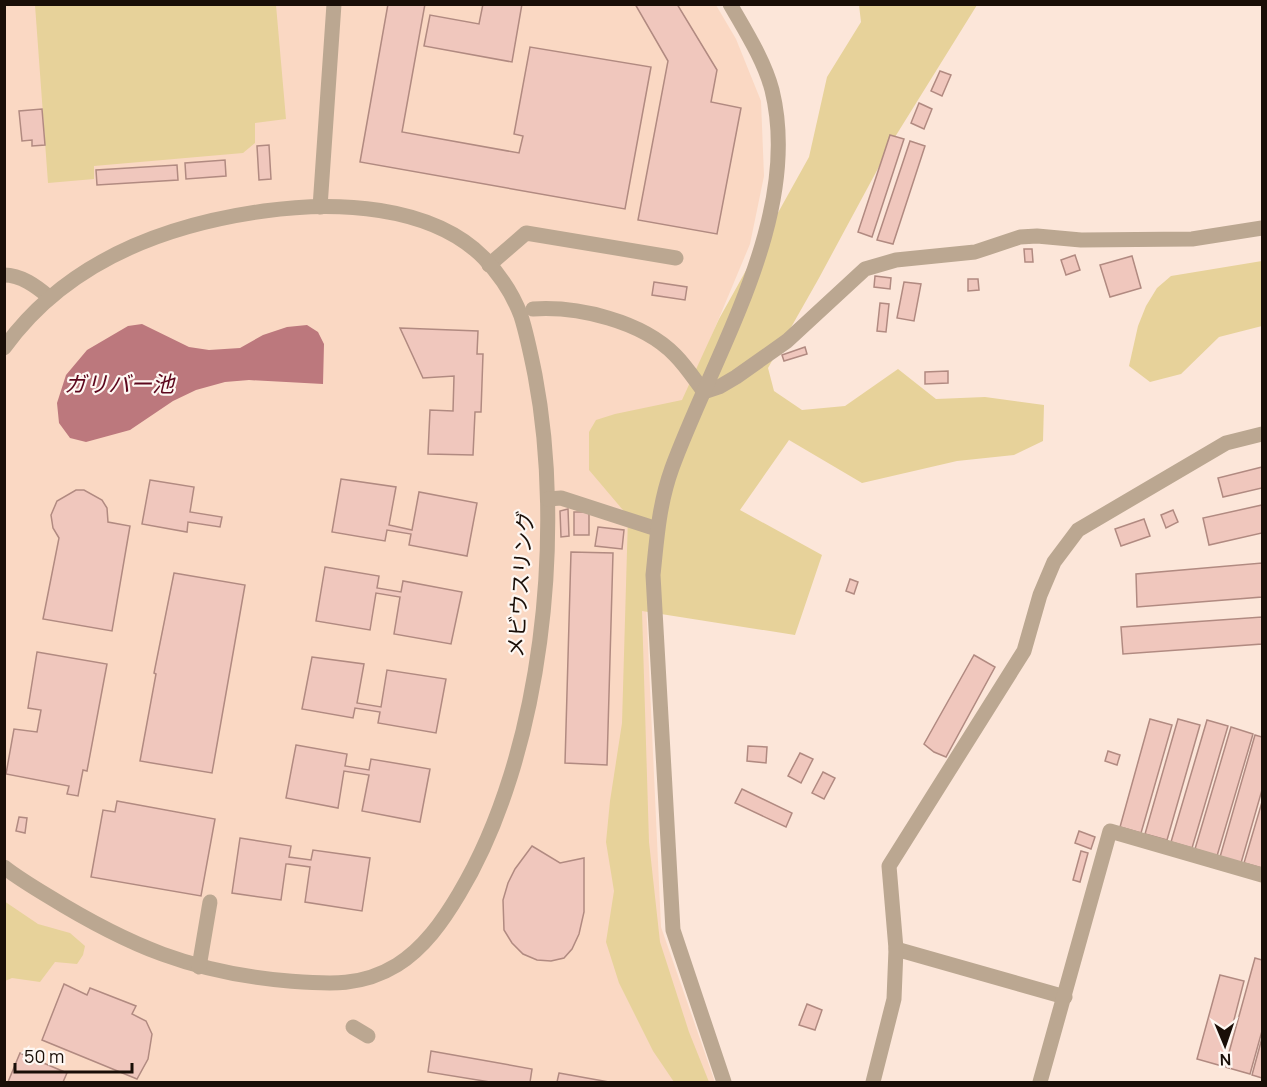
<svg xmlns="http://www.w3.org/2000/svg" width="1267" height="1087" viewBox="0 0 1267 1087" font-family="Manrope,'Noto Sans JP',sans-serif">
<rect width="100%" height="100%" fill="#fce6d9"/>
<polygon fill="#fad8c3" points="5,5 716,5 736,39 761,101 764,176 750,244 676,421 645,580 661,927 715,1082 5,1082"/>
<g fill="#e7d29a">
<polygon points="35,5 276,5 286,119 255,123 255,143 243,153 94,166 94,179 48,183"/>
<polygon points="859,5 977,5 895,137 819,278 768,368 774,391 802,410 845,406 898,369 936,399 985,397 1044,405 1043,441 1014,455 957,461 862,483 789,440 740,510 822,555 795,635 642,611 649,842 660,942 689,1032 709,1082 674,1082 653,1051 619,983 606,942 614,891 606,842 610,801 622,723 628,516 589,470 589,432 596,420 615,414 682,400 719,319 809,157 827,77 861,22"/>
<polygon points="1262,261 1262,326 1219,337 1181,374 1150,382 1129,366 1138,326 1146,306 1157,288 1171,276"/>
<polygon points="4,901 38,924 70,933 85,946 83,955 77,964 55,962 40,982 12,978 5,981"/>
</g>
<polygon fill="#bc787d" points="142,324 189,347 209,350 240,348 263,335 287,327 307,325 318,332 324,344 323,384 249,380 225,382 196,390 173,401 130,430 86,442 70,438 59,423 57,403 66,375 87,350 128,326"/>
<g fill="#f0c7bd" stroke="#b18a81" stroke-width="1.5">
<polygon points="388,4 425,4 402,132 519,153 523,136 514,134 530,47 651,67 625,209 360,162"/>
<polygon points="483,4 522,4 512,62 424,46 430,15 479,24"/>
<polygon points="635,4 677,4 717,70 711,102 741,108 717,234 638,220 668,61"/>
<polygon points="940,71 951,75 942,96 931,91"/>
<polygon points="919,103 932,109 924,129 911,123"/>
<polygon points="42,109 45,145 32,146 32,140 22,141 19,111"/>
<polygon points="890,135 904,139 872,237 858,232"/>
<polygon points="910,141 925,146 893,244 877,240"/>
<polygon points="269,145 271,179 259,180 257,146"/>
<polygon points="225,160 226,176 186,179 185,163"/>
<polygon points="177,165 178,180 97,185 96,170"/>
<polygon points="1024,249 1032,249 1033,262 1025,262"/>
<polygon points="1075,255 1080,270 1066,275 1061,260"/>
<polygon points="1132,256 1141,288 1110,297 1100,265"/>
<polygon points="875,276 891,278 890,289 874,287"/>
<polygon points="968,279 978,279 979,290 968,291"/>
<polygon points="654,282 687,287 685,300 652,295"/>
<polygon points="904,282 921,284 914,321 897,318"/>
<polygon points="880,303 889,304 886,332 877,331"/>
<polygon points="400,328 478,331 477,354 483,354 481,412 475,412 473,455 428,454 430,410 453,411 454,376 423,378"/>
<polygon points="805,347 807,354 784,361 782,355"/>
<polygon points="948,371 948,383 925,384 925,372"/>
<polygon points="1262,467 1262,488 1223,497 1218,478"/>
<polygon points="341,479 396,487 389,525 412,530 419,492 477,503 467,556 409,545 411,534 387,530 385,541 332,532"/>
<polygon points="150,480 194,487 190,512 222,517 220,527 188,522 187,532 142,524"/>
<polygon points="76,490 84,490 102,500 107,508 108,522 130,526 112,631 43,619 59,538 53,528 51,515 57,501"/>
<polygon points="1262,505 1262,533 1209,545 1203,518"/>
<polygon points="568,509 569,536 561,537 560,511"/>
<polygon points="1173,510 1178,522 1166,528 1161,515"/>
<rect x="574" y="512" width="15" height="23"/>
<polygon points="1144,519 1150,536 1121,546 1115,529"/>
<polygon points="598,527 624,530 622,549 595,546"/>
<polygon points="571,552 613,553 607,765 565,763"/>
<polygon points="1262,563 1262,597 1137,607 1136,574"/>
<polygon points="325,567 379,576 377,588 401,592 403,581 462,592 451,644 394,634 400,597 376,593 370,630 316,621"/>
<polygon points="174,573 245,585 212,773 140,761 156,674 154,673"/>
<polygon points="850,579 858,582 854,594 846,591"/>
<polygon points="1262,617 1262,644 1123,654 1121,627"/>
<polygon points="37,652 107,664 87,771 83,770 78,796 67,794 69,786 6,774 14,729 37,732 41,710 28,708"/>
<polygon points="974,655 995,667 946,757 934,752 924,744"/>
<polygon points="312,657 364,664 357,703 381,707 387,670 446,679 436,733 378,723 380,712 355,708 353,718 302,709"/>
<polygon points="1150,719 1172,725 1141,833 1120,827"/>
<polygon points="1178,719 1200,725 1167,840 1145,834"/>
<polygon points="1207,720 1228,726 1192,848 1171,842"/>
<polygon points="1231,727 1253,734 1217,856 1195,849"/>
<polygon points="1255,735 1262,737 1262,790 1241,863 1220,857"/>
<polygon points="296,745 347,754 345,766 369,770 371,759 430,769 420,822 362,811 369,775 344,771 338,808 286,798"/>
<polygon points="748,746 767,747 766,763 747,761"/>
<polygon points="1108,751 1120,755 1117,765 1105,761"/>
<polygon points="800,753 813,759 801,783 788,776"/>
<polygon points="823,772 835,778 824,799 812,793"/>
<polygon points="742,789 792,813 786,827 735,803"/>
<polygon points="117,801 215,819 201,896 91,877 103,810 115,812"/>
<polygon points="1262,802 1262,868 1244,863"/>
<polygon points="19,817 27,818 25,833 16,831"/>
<polygon points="1079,831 1095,837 1091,849 1075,843"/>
<polygon points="240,838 291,846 289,857 311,860 313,850 370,858 362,911 305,902 310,867 288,864 286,864 281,900 232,893"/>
<polygon points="532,846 560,863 584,858 584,912 579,934 572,949 564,958 551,961 537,960 523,954 512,943 504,930 503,900 508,883 515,869"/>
<polygon points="1081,851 1088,853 1080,882 1073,880"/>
<polygon points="1255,958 1262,960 1262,1031 1250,1074 1225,1067"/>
<polygon points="1220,975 1244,981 1222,1066 1197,1059"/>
<polygon points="64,984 87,995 90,988 136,1006 132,1014 146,1021 152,1034 148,1059 137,1079 42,1040"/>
<polygon points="807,1004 822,1010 815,1030 799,1025"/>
<polygon points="1262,1038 1262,1078 1252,1075"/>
<polygon points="431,1051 532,1069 530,1082 490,1082 428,1072"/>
<polygon points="20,1053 67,1073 63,1082 8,1082"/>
<polygon points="559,1073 609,1082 557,1082"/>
</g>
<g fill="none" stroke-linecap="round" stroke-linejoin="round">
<g stroke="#bba791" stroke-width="15">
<polyline points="320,207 334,4"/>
<polyline points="489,265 526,233 676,258"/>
<path d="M4,275C21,275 36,286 49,297"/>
<path d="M533,309C578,306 642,321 675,355C686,366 695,380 704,392"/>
<path d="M4,348C65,263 163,225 264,211C333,201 431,204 484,258C500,275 513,294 521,316C527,335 531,355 535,375C565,533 543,754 459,894C443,921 424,948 397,965C361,987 329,984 289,981C193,973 129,946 48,896C33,887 18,878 4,867"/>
<polyline points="704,392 719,387 736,377 787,341 865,269 896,260 975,252 1020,237 1037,236 1081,240 1192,239 1262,228"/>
<polyline points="548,499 561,498 657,529"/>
<polyline points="896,949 1065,997"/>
<polyline points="199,967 210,902"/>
<polyline points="353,1027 368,1036"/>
<path d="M724,1082L673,930L653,575C657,537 659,504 672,468C714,353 803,216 772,90C764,60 746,32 730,4"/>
<polyline points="873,1082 894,999 896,949 889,866 1024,651 1040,595 1054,562 1078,530 1226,443 1262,434"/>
<polyline points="1040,1082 1110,831 1262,875"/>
</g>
</g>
<g text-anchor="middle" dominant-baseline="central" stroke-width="4.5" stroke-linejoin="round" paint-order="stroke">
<g font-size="21" fill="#190e07" stroke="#fef7f2">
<text transform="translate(520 584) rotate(-86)">メビウスリング</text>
</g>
<g font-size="22" font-style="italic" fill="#5c061c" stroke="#fef7f2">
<text x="119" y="384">ガリバー池</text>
</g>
</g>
<rect width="1267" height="1087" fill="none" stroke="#190e07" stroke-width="12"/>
<g transform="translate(1225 1045) rotate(178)" stroke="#fef7f2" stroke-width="4.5" paint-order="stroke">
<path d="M0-4.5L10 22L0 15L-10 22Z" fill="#190e07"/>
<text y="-9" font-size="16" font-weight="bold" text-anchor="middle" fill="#190e07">N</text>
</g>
<path d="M15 1063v9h117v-9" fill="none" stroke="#190e07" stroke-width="3"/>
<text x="24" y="1063" font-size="18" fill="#190e07" stroke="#fef7f2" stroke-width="4.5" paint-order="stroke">50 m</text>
</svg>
